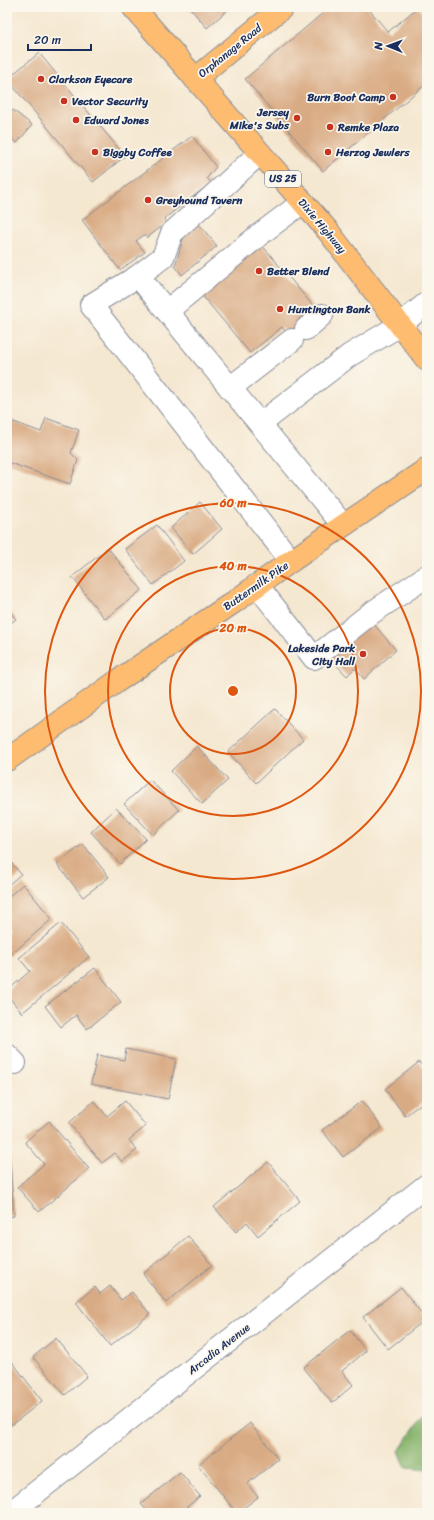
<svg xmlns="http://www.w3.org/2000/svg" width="434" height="1520" viewBox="0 0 434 1520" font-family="Sriracha,sans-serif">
<rect width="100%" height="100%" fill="#fbf7ec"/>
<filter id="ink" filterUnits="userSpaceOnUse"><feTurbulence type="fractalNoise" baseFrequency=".025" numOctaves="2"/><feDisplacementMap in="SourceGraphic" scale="8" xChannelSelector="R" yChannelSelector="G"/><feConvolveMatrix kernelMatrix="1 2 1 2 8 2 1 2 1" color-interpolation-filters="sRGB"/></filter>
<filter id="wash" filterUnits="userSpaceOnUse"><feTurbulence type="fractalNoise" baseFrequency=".012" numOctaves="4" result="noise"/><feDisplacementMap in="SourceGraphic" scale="16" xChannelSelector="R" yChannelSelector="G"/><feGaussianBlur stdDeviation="0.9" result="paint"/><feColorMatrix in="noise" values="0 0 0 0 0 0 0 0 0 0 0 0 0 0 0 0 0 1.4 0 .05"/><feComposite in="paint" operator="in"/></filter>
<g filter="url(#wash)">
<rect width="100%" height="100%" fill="#f5e8d1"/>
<polygon fill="#87b46c" stroke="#517265" points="427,1409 427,1470 406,1468 399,1451"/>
<g id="blocks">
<g fill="#d9ab84">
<polygon points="189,7 231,7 207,28"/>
<polygon points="330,7 367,7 388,32 418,7 427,18 427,83 323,171 245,79"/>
<polygon points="39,53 125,156 93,182 7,79"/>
<polygon points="13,110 32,125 17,143 7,135 7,117"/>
<polygon points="192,136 216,167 207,178 211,183 165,218 166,223 147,238 144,235 136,241 145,252 120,270 82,220"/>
<polygon points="198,223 217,246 182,275 175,266 185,233"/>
<polygon points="261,244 314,307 298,320 309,333 296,344 282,327 250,353 201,294"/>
<polygon points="46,418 79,430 71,453 78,460 70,484 7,462 8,420 41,432"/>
<polygon points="200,502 222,529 193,554 171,528"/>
<polygon points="157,525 184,561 153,585 125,549"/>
<polygon points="108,548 142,590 105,619 72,577"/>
<polygon points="7,608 16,619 7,626"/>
<polygon points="371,621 396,650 364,679 355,668 347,676 330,658"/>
<polygon points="275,709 303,739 256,783 228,752"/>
<polygon points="197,746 228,780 202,804 171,771"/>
<polygon points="150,780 179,810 153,835 124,804"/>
<polygon points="116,808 146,839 120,864 91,832"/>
<polygon points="83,844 109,877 83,897 57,864"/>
<polygon points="7,858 21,874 7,886"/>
<polygon points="23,884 52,919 7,958 7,898"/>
<polygon points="61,923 89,957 22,1013 7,995 7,991 30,971 19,958"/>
<polygon points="95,968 121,1002 87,1029 76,1015 61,1027 45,1006"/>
<polygon points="126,1049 176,1059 168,1099 91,1084 97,1055 124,1060"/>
<polygon points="419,1062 427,1072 427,1099 405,1116 385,1089"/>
<polygon points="94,1101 107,1116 125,1101 146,1126 129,1140 137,1150 122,1162 115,1153 102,1163 69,1123"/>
<polygon points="362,1101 382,1128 343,1157 322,1130"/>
<polygon points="49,1121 89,1169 39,1212 17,1187 44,1164 25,1142"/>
<polygon points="7,1148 9,1148 14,1216 7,1217"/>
<polygon points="268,1162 300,1201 258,1236 247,1222 236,1232 214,1207"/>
<polygon points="188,1236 212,1265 166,1303 143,1274"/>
<polygon points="110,1286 121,1300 132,1292 150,1314 110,1346 76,1302 95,1287 100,1294"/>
<polygon points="401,1287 426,1319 388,1349 363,1317"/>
<polygon points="350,1330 366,1351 342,1371 353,1385 332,1403 303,1368"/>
<polygon points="56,1338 87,1376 65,1395 33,1357"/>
<polygon points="7,1355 42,1401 12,1425 7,1418"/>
<polygon points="250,1423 278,1459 247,1484 258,1497 237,1513 198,1465"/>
<polygon points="180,1472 200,1496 182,1511 184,1513 149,1513 141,1504"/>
</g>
</g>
</g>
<g filter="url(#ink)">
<use href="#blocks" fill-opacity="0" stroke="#888c98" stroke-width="1"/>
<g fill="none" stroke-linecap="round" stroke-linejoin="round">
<defs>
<g id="minor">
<polyline points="260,153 172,233 163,257 138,276 91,305 291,561"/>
<polyline points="138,276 343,525"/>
<polyline points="167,311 259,235 303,202"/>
<polyline points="306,329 322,315"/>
<polyline points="230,388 292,340"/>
<polyline points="260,424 350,355 400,325 427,303"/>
<polyline points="257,585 314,658 370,614 427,576"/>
<polyline points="7,1055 15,1063"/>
<polyline points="10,1513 427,1185"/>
</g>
<g id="major">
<polyline points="133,7 328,231 427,360"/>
<polyline points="195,79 283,7"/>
<polyline points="7,760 119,680 234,602 291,561 427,469"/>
</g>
</defs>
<use href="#minor" stroke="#888c98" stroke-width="24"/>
<use href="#major" stroke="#888c98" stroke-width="24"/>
<use href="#minor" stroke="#fff" stroke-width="22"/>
<use href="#major" stroke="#fdbc70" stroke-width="22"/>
</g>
</g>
<g fill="none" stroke="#de5710" stroke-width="2">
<circle cx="233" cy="691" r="63"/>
<circle cx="233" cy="691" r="125"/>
<circle cx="233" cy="691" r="188"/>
</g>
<g fill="#c8321e" stroke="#fbf7ec" stroke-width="1.5">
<circle cx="41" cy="79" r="4"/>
<circle cx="393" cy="97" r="4"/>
<circle cx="64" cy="101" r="4"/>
<circle cx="297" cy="118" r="4"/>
<circle cx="76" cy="120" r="4"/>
<circle cx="330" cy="127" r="4"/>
<circle cx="95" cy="152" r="4"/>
<circle cx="328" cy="152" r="4"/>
<circle cx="148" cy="200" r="4"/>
<circle cx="259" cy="271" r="4"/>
<circle cx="280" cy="309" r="4"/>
<circle cx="363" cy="654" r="4"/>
</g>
<g text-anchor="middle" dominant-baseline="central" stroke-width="3.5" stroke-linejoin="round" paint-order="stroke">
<rect fill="#fbf7ec" stroke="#5e6b89" stroke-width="1" x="265" y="171" width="36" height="16" rx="3"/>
<g font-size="10" font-weight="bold" fill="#1b2f5e">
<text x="283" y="179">US 25</text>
</g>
<g font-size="11" fill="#1b2f5e" stroke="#fbf7ec">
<text transform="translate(230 51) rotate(-39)">Orphanage Road</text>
<text transform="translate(322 226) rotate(50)">Dixie Highway</text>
<text transform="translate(256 586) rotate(-35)">Buttermilk Pike</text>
<text transform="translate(219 1349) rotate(-38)">Arcadia Avenue</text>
</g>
<g font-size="11" font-weight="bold" fill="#1b2f5e" stroke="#fbf7ec" text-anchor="start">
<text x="49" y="79">Clarkson Eyecare</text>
<text x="385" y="97" text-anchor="end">Burn Boot Camp</text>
<text x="72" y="101">Vector Security</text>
<text x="289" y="112" text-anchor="end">Jersey<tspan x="289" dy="13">Mike's Subs</tspan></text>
<text x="84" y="120">Edward Jones</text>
<text x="338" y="127">Remke Plaza</text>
<text x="103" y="152">Biggby Coffee</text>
<text x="336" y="152">Herzog Jewlers</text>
<text x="156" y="200">Greyhound Tavern</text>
<text x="267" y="271">Better Blend</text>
<text x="288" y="309">Huntington Bank</text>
<text x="355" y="648" text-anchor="end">Lakeside Park<tspan x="355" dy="13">City Hall</tspan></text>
</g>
</g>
<circle cx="233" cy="691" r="6" fill="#de5710" stroke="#fbf7ec" stroke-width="2"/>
<g font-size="12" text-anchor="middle" font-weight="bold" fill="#de5710" stroke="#fbf7ec" stroke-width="3.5" stroke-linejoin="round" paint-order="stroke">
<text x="233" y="507">60 m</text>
<text x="233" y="570">40 m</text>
<text x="233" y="632">20 m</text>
</g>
<rect width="434" height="1520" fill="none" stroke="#fbf7ec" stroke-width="24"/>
<g transform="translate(388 46) rotate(271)" stroke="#fbf7ec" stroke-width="3" paint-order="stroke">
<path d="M0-3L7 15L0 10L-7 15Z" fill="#1b2f5e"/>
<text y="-6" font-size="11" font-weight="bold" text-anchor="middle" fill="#1b2f5e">N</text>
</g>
<path d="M28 44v6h63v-6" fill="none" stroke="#1b2f5e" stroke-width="2"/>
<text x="34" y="44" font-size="12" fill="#1b2f5e" stroke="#fbf7ec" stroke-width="3" paint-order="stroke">20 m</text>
</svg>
